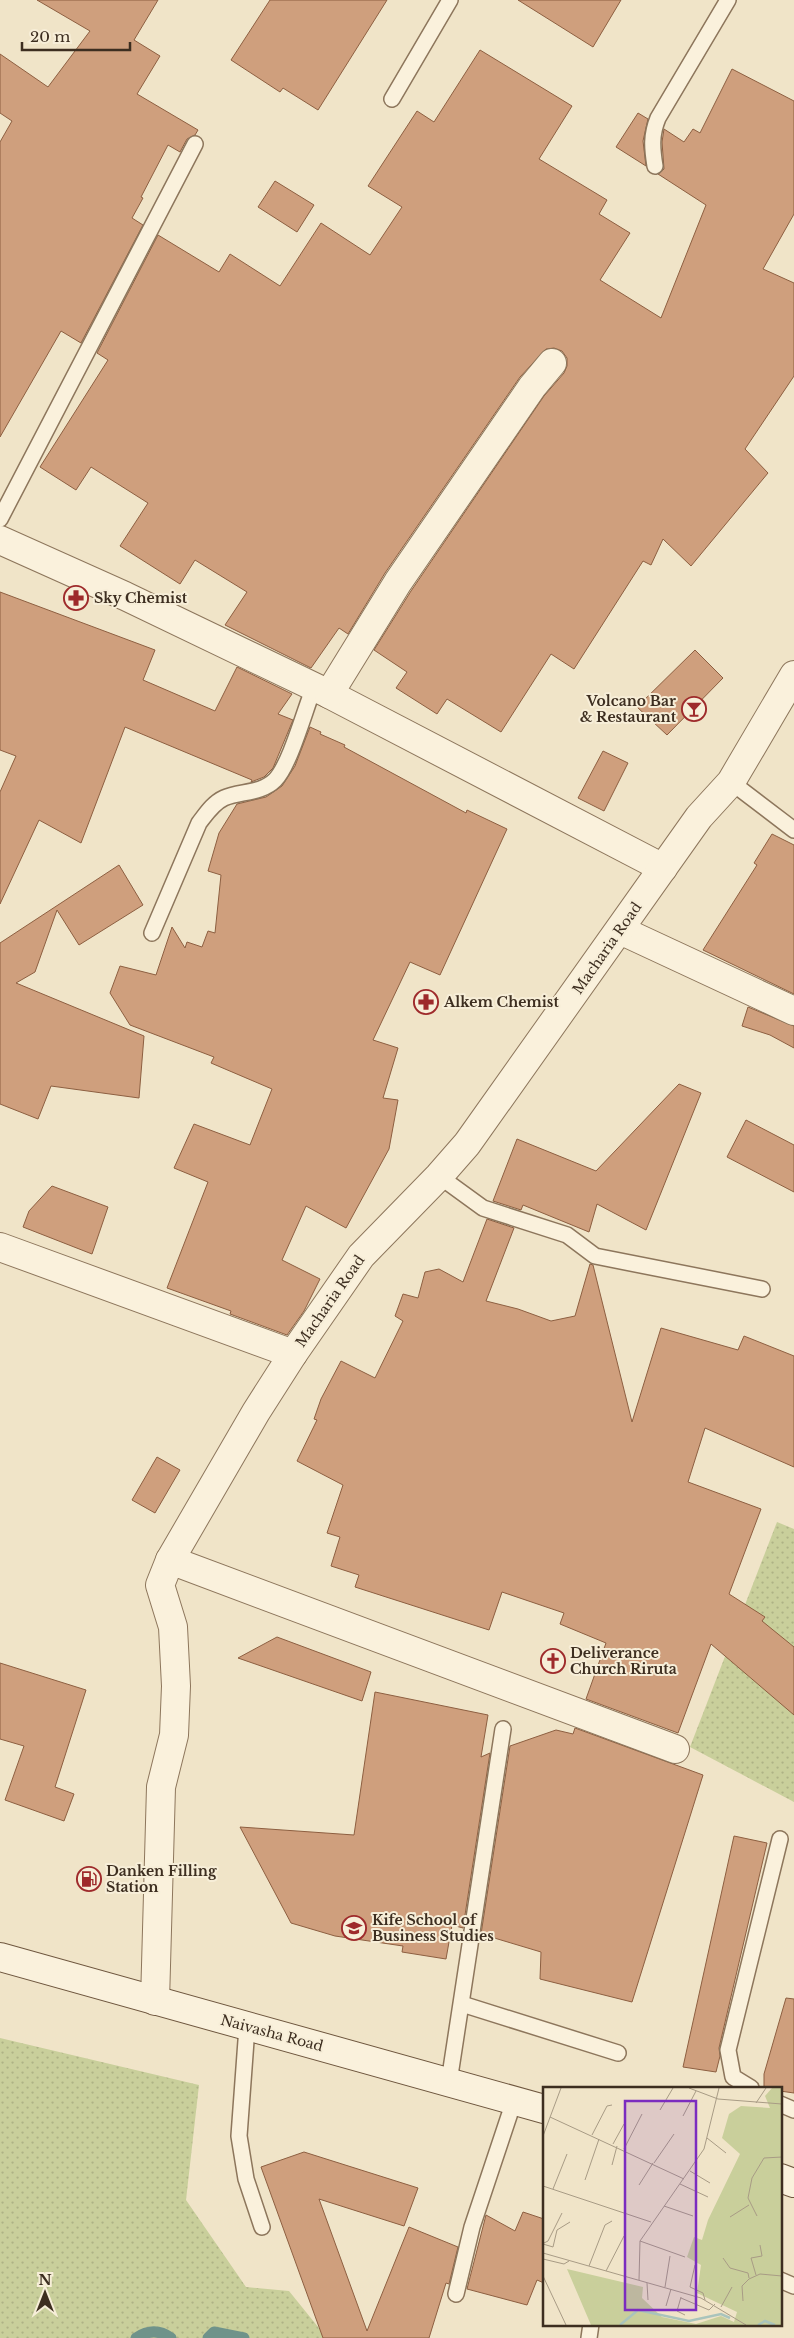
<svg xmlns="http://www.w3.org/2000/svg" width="794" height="2338" viewBox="0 0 794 2338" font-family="'Libre Baskerville',serif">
<defs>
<pattern id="garden-dots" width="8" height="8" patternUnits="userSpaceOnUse" patternTransform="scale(1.25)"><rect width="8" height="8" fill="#c9cf9b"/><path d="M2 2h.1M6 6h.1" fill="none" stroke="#aeb285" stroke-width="1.8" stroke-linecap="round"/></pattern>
</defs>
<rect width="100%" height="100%" fill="#f0e4c8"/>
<g fill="url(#garden-dots)">
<polygon points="777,1522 794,1529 794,1802 690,1747"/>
<polygon points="0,2038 199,2085 186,2200 246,2287 289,2291 327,2338 0,2338"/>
</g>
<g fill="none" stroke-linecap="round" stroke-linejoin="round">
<g stroke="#6f938a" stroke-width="11">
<path d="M136,2338C148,2330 160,2330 171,2338"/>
<polyline points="208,2338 214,2332 244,2338"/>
</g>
</g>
<g fill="#cf9f7d" stroke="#8d5f41">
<polygon points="37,0 158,0 134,40 160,56 137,94 198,130 195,135 187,139 180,152 168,145 141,197 143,198 132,218 143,225 81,343 61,331 0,437 0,142 12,121 0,113 0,54 48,87 90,31"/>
<polygon points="270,0 387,0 318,110 283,88 280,92 231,60"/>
<polygon points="518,0 621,0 593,47"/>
<polygon points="480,50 572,106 539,159 607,200 599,214 630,233 600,280 661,318 706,205 658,174 664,169 662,142 664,129 684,142 693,129 700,133 732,69 794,101 794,214 763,269 794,283 794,376 745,449 768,473 691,566 663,539 651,565 643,561 574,669 551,654 501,732 447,699 437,714 396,688 407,672 374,650 411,591 544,396 564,373 567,366 567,358 562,351 554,348 546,349 520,377 385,573 348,634 339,628 311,668 225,625 247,592 195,560 180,584 120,546 148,503 91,467 76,490 40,467 108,360 97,353 158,235 219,272 230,254 280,286 321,223 370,255 402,207 368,186 417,111 434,122"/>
<polygon points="638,113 648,119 643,141 646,166 616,147"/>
<polygon points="275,181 314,205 297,232 258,207"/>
<polygon points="0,592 155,650 143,680 215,711 237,667 292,694 278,714 293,720 273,768 264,777 251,782 252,780 125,727 81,843 39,820 0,904 0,792 16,756 0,750"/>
<polygon points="695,650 723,678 667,735 637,707"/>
<polygon points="310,727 321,732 320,734 345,745 344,747 466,813 467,810 507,829 440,975 410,962 373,1040 398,1048 383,1098 398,1100 389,1149 346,1228 306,1206 282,1260 320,1279 304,1311 287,1335 230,1314 231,1311 167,1288 208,1182 174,1168 194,1124 250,1145 272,1089 211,1063 214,1057 130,1025 110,993 120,966 156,975 172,927 185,948 187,942 202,947 208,931 215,933 221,875 208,871 219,833 237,804 266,797 282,786 295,766"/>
<polygon points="603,751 628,763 604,811 578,798"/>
<polygon points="772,834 794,845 794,994 703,950 757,865 754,863"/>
<polygon points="119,865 143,905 79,945 57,910 35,972 16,983 144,1036 139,1098 51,1086 38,1119 0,1104 0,943"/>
<polygon points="748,1007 794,1026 794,1048 770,1035 742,1026"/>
<polygon points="679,1084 701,1093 646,1230 597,1204 589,1232 523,1205 521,1210 493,1201 517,1139 596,1171"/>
<polygon points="746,1120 794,1145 794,1192 727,1157"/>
<polygon points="52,1186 108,1207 92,1254 23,1227 29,1211"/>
<polygon points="487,1219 514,1228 486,1301 518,1309 551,1321 575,1316 590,1264 593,1265 632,1422 661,1328 738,1350 744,1336 794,1356 794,1467 705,1428 688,1482 761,1509 729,1594 765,1617 762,1621 794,1647 794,1715 711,1644 678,1733 586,1699 606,1643 560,1624 564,1613 502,1592 489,1630 355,1587 359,1575 331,1566 340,1537 327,1533 343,1485 297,1461 317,1420 314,1419 321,1399 341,1361 375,1378 403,1321 395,1316 403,1294 418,1298 425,1272 439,1269 463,1282"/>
<polygon points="157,1457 180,1470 155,1513 132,1500"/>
<polygon points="277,1637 371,1672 362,1701 238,1658"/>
<polygon points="0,1663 86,1690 55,1787 74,1794 64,1821 5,1800 24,1746 0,1739"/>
<polygon points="375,1692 488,1715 481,1757 490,1753 463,1928 452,1925 446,1959 402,1952 403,1946 335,1936 291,1923 240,1827 354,1835"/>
<polygon points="575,1728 703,1775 632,2002 540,1979 541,1952 481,1934 510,1746 556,1730 573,1734"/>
<polygon points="734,1836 767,1843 719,2048 720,2056 716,2072 683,2067"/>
<polygon points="786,1998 794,1999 794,2093 780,2091 780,2088 764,2087 764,2074"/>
<polygon points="304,2152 418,2188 404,2226 319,2199 367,2331 409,2227 458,2247 449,2284 446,2283 429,2338 323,2338 261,2167"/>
<polygon points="523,2212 544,2219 544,2283 537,2280 527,2305 467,2289 486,2215 515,2231"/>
</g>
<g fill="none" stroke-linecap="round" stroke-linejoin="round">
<defs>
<g id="service">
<polyline points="392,99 450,0"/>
<path d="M655,166C652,148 651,135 658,118L728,0"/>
<polyline points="0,519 195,144"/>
<polyline points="731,782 794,830"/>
<path d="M152,933L199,823C206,814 213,803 224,798C240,791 261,794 275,780C290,765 305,709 314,687"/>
<polyline points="439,1176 483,1208 567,1235 595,1256 762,1289"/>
<polyline points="462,2004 618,2053"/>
<polyline points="247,2027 239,2136 246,2179 262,2227"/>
<polyline points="449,2082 503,1729"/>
<polyline points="751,2088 733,2077 728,2050 780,1839"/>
<polyline points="780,2104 794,2110"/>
<polyline points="780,2280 794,2286"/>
<polyline points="456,2294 472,2227 514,2101"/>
<polyline points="589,2338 591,2324"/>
</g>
<g id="minor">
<polyline points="0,540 125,596 329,694 663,868"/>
<polyline points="329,694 398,582 532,387 552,363"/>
<polyline points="620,930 794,1011"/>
<polyline points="0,1247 293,1354"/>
<polyline points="170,1560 675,1749"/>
<polyline points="155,2001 161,1787 174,1735 176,1686 173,1627 160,1585 170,1560 256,1412 293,1354 361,1256 439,1176 467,1144 699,817 731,782 794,675"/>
</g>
<g id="secondary">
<polyline points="0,1957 544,2109"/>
<polyline points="780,2178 794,2183"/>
</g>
</defs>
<use href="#service" stroke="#8d765c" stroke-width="18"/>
<use href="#minor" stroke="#8d765c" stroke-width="30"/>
<use href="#secondary" stroke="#6f573f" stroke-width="30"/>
<use href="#service" stroke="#faf1dc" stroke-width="15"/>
<use href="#minor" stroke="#faf1dc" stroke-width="28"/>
<use href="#secondary" stroke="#faf1dc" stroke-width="28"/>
</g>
<defs>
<symbol id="pharmacy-ring" viewBox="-11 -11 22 22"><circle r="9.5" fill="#f7eed8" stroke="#9e2a2b" stroke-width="1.5"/><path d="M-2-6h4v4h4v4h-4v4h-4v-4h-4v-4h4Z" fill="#9e2a2b"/></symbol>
<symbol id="bar-ring" viewBox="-11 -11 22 22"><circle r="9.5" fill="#f7eed8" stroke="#9e2a2b" stroke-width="1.5"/><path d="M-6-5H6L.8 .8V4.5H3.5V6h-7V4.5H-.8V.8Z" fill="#9e2a2b"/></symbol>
<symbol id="church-ring" viewBox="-11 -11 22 22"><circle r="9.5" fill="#f7eed8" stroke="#9e2a2b" stroke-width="1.5"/><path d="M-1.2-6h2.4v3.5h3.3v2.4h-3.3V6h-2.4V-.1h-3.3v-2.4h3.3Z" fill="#9e2a2b"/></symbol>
<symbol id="fuel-ring" viewBox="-11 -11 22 22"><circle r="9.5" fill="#f7eed8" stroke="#9e2a2b" stroke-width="1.5"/><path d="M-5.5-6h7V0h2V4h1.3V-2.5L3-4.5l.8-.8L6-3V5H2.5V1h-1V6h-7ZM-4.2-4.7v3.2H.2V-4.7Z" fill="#9e2a2b"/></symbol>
<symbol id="school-ring" viewBox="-11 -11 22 22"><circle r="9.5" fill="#f7eed8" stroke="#9e2a2b" stroke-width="1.5"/><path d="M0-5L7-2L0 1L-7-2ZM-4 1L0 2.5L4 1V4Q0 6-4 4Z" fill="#9e2a2b"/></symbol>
</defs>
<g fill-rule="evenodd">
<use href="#pharmacy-ring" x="62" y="584" width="28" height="28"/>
<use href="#bar-ring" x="680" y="695" width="28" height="28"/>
<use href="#pharmacy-ring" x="412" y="988" width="28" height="28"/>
<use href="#church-ring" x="539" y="1647" width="28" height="28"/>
<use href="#fuel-ring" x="75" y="1865" width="28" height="28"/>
<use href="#school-ring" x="340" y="1914" width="28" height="28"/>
</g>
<g text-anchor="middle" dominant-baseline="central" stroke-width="4" stroke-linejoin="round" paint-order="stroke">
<g font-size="14" font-weight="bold" fill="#3d2e20" stroke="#f7eed8" text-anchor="start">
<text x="94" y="598">Sky Chemist</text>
<text x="676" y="701" text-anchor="end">Volcano Bar<tspan x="676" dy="16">&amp; Restaurant</tspan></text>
<text x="444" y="1002">Alkem Chemist</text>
<text x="570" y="1653">Deliverance<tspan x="570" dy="16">Church Riruta</tspan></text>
<text x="106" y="1871">Danken Filling<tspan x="106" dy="16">Station</tspan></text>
<text x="372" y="1920">Kife School of<tspan x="372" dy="16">Business Studies</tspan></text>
</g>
<g font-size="14" fill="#3d2e20" stroke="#f7eed8">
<text transform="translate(607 948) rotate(-55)">Macharia Road</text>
<text transform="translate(330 1301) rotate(-55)">Macharia Road</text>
<text transform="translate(272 2033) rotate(15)">Naivasha Road</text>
</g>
</g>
<g transform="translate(543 2087)">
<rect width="239" height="239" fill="#f0e4c8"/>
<path d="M229,1H239V238H48L24,182L100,200L99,211L119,230L153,237L178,229L191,235L194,225L154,206L158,178L144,170L151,150L159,153L165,133L197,67L179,51L186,27L198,19L227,21L222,9Z" fill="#c9cf9b"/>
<path fill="none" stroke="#a9c4bc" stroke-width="2.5" d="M77,238L95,223L146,234L178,227L187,231M215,238L222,234L232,238"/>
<path fill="none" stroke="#a89b85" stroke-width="1" d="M146,1L175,12L239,17M213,16L223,1M117,23L130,1M140,29L153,4M7,30L141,92M49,48L64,19L69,18M0,49L18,1M164,51L183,66M70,57L81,37M81,62L99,27M111,76L131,47M69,78L74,59M147,84L167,96M42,93L56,52M137,97L165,110M96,98L110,76M0,99L108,135M10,102L24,67M121,119L150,129M214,129L205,111L209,91L221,71L239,70M187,130L206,118M97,154L142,170M1,156L5,154L19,126M0,157L10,160L14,143L27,135M0,166L158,211L203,238M180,171L187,181L205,186L206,191M0,172L21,177L26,174M152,178L147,200L160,206L162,213M46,179L62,138L69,134M63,184L81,149M213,188L208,171L219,169L217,158M0,189L23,238M96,193L97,154L161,62L176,1M104,196L105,213M122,200L127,169M138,210L134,224L142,228M138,211L166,223L172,217M200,214L199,199L206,192L217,187L239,189M123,219L128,202M178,220L189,200"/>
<path fill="#7b2cbf" fill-opacity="0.15" stroke="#7b2cbf" stroke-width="2.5" d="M82,14H153V223H82Z"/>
<rect width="239" height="239" fill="none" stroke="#3d2e20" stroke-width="2.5"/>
</g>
<g transform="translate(45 2293)" stroke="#f7eed8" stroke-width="4" paint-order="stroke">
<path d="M0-4L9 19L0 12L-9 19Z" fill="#3d2e20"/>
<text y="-8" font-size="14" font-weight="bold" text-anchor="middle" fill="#3d2e20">N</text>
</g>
<path d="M22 42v8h108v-8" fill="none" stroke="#3d2e20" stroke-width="2.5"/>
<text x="30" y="42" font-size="15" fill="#3d2e20" stroke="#f7eed8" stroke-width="4" paint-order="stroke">20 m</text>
</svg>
